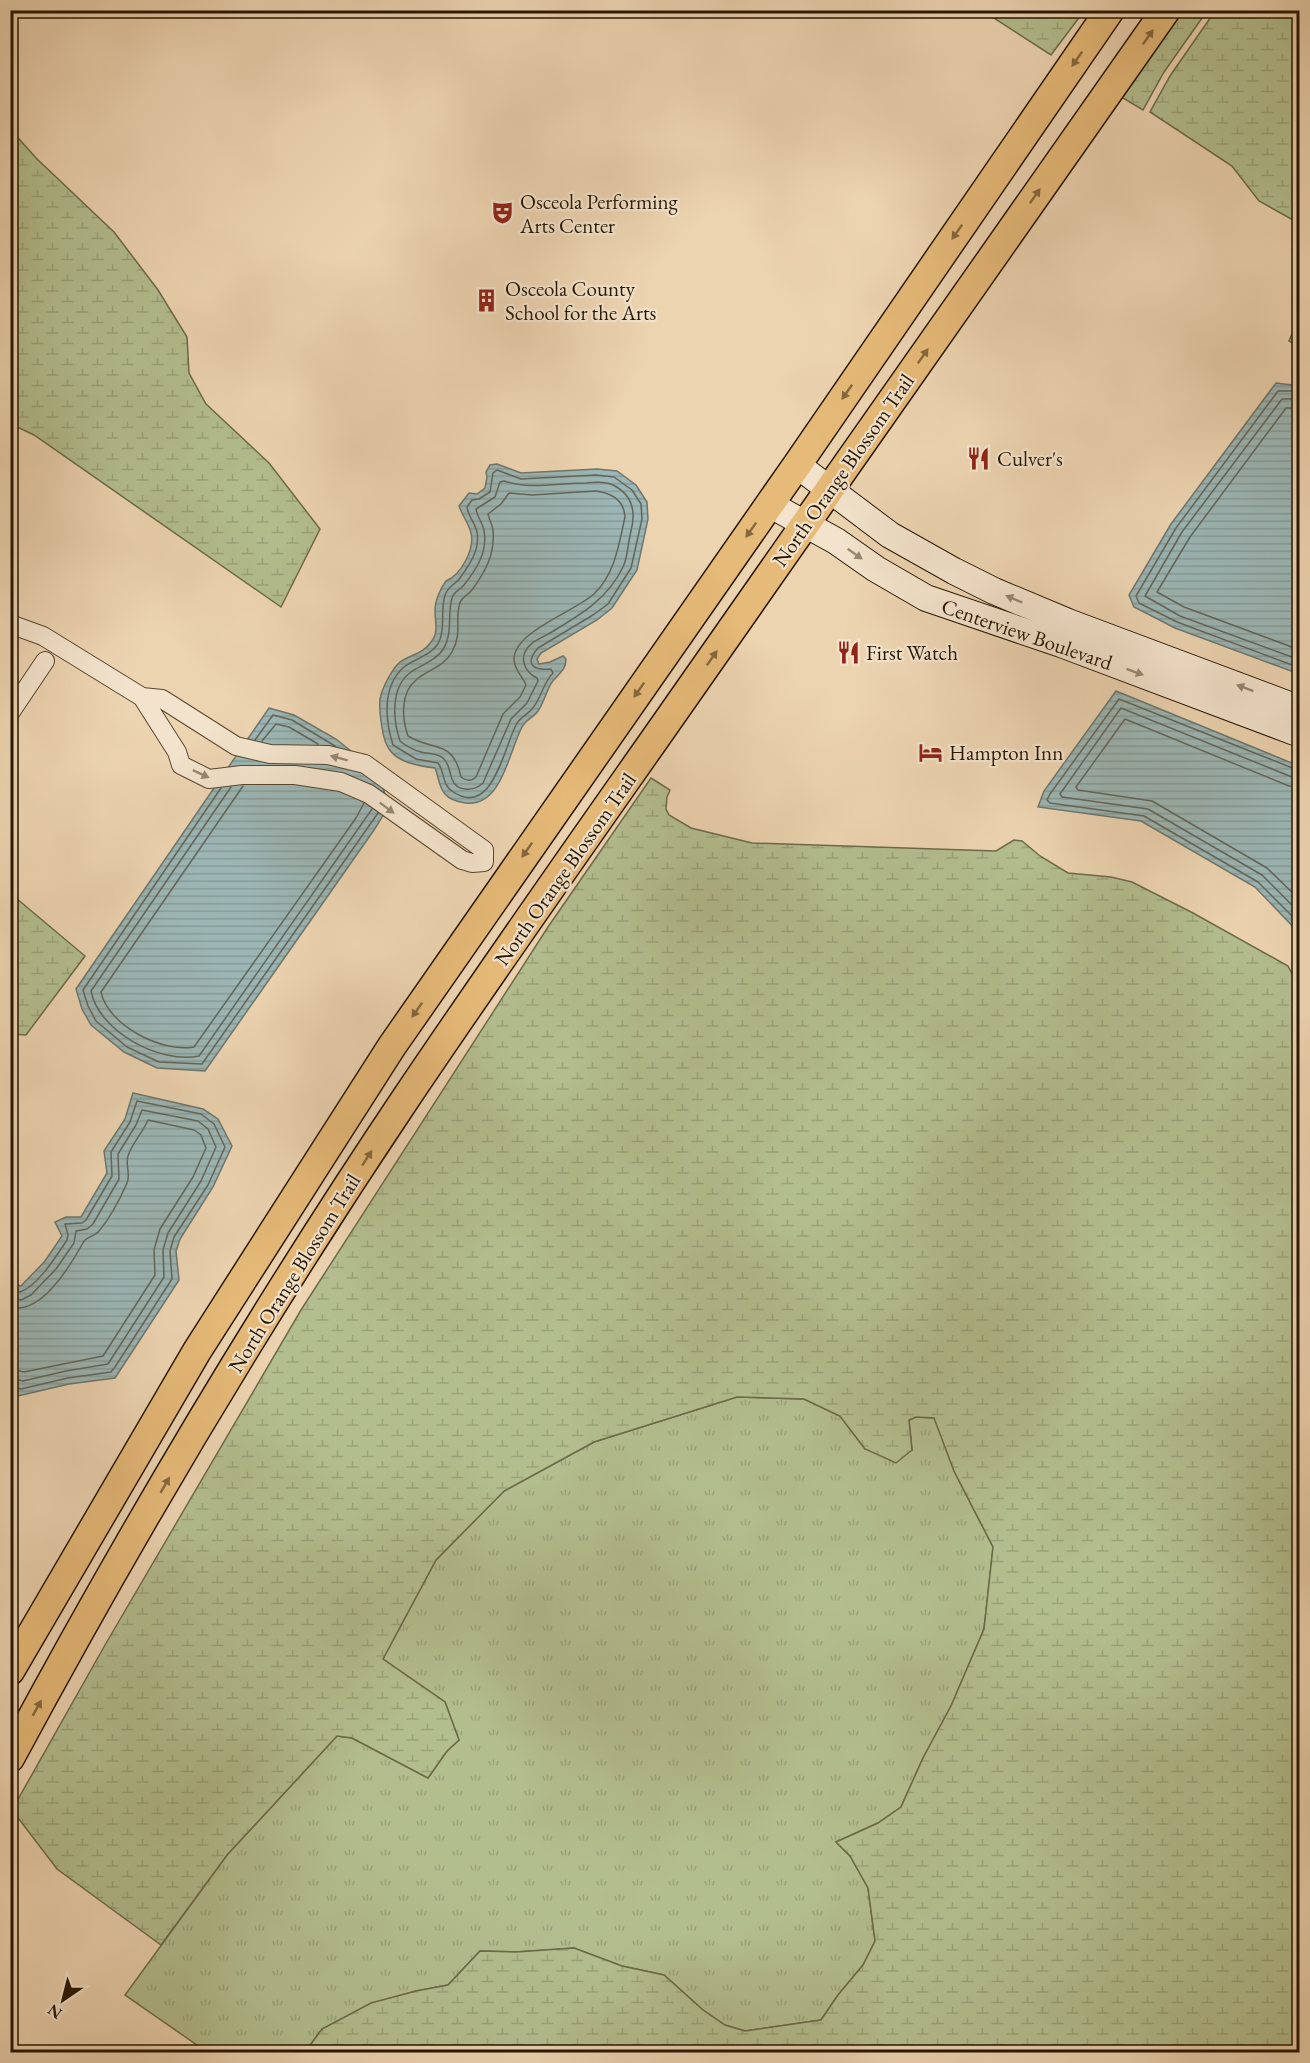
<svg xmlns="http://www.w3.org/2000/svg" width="1310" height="2063" viewBox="0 0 1310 2063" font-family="'EB Garamond',serif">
<defs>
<pattern id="grass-tufts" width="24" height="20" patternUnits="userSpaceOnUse" patternTransform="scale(1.5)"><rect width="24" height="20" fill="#b3be8f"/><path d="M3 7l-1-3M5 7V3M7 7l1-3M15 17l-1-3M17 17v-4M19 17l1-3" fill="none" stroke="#9aa37a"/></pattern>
<pattern id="wetland-marsh" width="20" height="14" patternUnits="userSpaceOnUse" patternTransform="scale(1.5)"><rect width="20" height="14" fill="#b3be8f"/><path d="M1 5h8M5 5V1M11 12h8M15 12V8" fill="none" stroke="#9aa37a"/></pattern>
<pattern id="water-rules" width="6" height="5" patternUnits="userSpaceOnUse" patternTransform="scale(1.5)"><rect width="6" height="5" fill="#9cb6b5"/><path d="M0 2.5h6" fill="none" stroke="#869c9a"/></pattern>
</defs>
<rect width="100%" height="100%" fill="#edd4b1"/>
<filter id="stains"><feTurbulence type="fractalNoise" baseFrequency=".00333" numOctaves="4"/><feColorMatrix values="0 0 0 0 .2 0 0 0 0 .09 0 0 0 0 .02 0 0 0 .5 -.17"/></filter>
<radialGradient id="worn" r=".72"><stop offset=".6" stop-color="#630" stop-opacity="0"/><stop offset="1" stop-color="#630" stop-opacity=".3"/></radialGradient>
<polygon fill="url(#grass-tufts)" stroke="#6c6a48" stroke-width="1.5" points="737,1397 804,1399 840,1416 865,1449 912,1450 909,1420 916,1417 935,1418 954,1471 993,1547 984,1629 951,1706 923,1758 901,1807 878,1823 836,1842 850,1856 868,1888 875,1941 863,1965 838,1995 821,2020 745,2031 725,2025 703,2010 664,1975 622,1966 574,1948 516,1952 480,1951 448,1985 416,1991 371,2004 322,2029 305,2052 207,2052 125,1995 227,1855 337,1736 352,1738 428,1778 447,1751 459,1740 445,1702 383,1659 436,1560 504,1491 594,1442"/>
<g fill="url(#wetland-marsh)" stroke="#6c6a48" stroke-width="1.5">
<polygon points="983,11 1084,10 1084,11 1051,55"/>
<polygon points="1180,11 1207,11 1164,72 1143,110 1118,95 1135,69"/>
<polygon points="1215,11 1299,11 1299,226 1295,221 1259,201 1232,166 1150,112 1170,76"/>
<polygon points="11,130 37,159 114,232 158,290 187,337 189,373 206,404 269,463 320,529 281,607 34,435 11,424"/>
<polygon points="1299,317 1299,347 1289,341"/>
<polygon points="651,778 670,790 667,797 666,809 669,815 691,828 752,843 996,851 1014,840 1022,841 1040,856 1068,873 1111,877 1132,882 1193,913 1288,966 1299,987 1299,2052 305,2052 322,2029 371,2003 416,1991 448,1985 480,1951 516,1952 574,1948 622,1966 664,1975 703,2010 725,2025 745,2031 821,2020 838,1995 863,1965 875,1941 868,1888 850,1856 836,1842 878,1823 901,1807 923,1758 951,1706 984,1629 993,1547 954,1471 934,1418 916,1417 909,1420 912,1450 896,1463 865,1449 840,1416 804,1399 737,1397 594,1442 504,1491 436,1560 383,1659 445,1702 459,1740 447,1751 428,1778 352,1738 337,1736 227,1855 161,1945 57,1869 12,1810 105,1645 301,1310 548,927"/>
<polygon points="10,893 85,956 26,1035 11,1034"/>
</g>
<g fill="url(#water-rules)" stroke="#6d766d" stroke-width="1.5">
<polygon points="1276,383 1299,386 1299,674 1175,628 1134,607 1129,595 1171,524"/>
<path d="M497,464L521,473L597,469L617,471L636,485L647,502L648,519L637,570L612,608L597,620L541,653L537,659L539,664L550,662L563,656L566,659C566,671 558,674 552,682C546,691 544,703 538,711C533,718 525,720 522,727C509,751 502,808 465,803C459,802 449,799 445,794C438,786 439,777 435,768C420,766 398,763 389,749C382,740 379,710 380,699C382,688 392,669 400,662C410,655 424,653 431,642C439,633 435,622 435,611C435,601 440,589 446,581C461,575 475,549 471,533C469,524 462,515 459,506L469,493L477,494L485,488L487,477L486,472L490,465Z"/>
<polygon points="1116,691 1299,766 1299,933 1255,887 1141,821 1038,807 1044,791"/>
<polygon points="269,708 294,715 336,739 378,773 389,806 374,830 205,1071 157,1068 124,1052 91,1025 82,1009 76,989"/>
<polygon points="133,1093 203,1109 218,1119 232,1146 213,1187 180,1239 176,1251 179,1280 115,1378 69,1384 18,1396 11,1390 11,1283 21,1286 45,1261 62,1236 55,1222 66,1217 81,1217 107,1173 104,1151 125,1119"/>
</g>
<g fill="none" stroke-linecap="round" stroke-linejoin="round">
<g stroke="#61665b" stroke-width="1.5">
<polyline points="1300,391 1278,391 1176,528 1136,596 1139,603 1177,622 1300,668"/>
<polyline points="1300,399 1282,399 1182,532 1145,596 1180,616 1300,660"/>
<polyline points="1300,408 1286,408 1190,537 1157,592 1184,607 1300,650"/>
<path d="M497,470L521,479L596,475L614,477L632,490L641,504L642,519L631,568L608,604L593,615L538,648C524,664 533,671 551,669L553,673C543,683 541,699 532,709C527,715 520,717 516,725C504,747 492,820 452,791C442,785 445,772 438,763L416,759L393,745C385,720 382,686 404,667C414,659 430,656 438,644C446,629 440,611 445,595C448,586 455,585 460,578C470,564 480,550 477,532C475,523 468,516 467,507L472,500L479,499L490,492L493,473Z"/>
<path d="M504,481C530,490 558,483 586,483C594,482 605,481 613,485C633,495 636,512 631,531C628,542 628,557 623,567C607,600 580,615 550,633C540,639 530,641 525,652C520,663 528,674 537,678L538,681L527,703L511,719L483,783C475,791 457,793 452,779C449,772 450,764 443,758C437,753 428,754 421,752C413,750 406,746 400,741C393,720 390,687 411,672C421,665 437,660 444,648C453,632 447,615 452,598C454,591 459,591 464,585C476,570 488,552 484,531C483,523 477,517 476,509L495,497L500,482Z"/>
<path d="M596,491C611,493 624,500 625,517C619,544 615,574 594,594C574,612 513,632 514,660C515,671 523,677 526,685L520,697L503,714L476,777C471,782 466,781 461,777C453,739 434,752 408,736C402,719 400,693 416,680C427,670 444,667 452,652C463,632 454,621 460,603C462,597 468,595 472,590C485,572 495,555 493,531C493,525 489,520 488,514L501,504L509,493L532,495Z"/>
<polyline points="255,740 273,715 292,720 335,746"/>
<polyline points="262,741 276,724 289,727 318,744"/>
<polyline points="1300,771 1119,699 1050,794 1047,800 1050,803 1144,816 1258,882 1300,924"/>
<polyline points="1300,778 1292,777 1121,708 1060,794 1062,797 1148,809 1262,875 1300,913"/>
<path d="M243,786L101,992C108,1026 163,1053 194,1047L356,818L364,803"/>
<path d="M231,787L91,991C99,1032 160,1064 199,1056L372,809"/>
<polyline points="1300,787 1289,786 1125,719 1076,787 1078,790 1152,801 1267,868 1300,900"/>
<polyline points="221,788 83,990 88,1006 96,1021 127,1047 159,1062 202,1064 378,813"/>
<path d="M10,1289L20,1292C37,1287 57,1255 67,1240L68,1235L65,1224L82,1223L86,1220L112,1176L111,1152L130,1122L137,1101L201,1114L214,1124L225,1147L208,1185L174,1237L170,1251L172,1279L115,1367L111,1372L68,1378L21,1389L10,1386"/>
<polyline points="10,1297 21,1300 31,1295 56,1269 74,1243 76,1231 87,1229 93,1224 119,1179 118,1154 136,1125 142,1110 198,1121 208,1129 216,1147 201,1181 168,1233 163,1250 164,1277 108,1364 66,1371 23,1381 10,1378"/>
<path d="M10,1307C41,1316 72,1263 84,1241C87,1237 95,1236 99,1231C110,1218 120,1199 127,1183C131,1174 125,1165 128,1156C131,1145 143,1132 148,1120L194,1130L201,1135L206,1148L193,1177L160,1229L154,1250L155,1275L103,1356L24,1372L10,1369"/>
</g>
<defs>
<g id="street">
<polyline points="10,624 43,636 142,697 162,699 236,746 270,754 328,755 365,764 484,850 484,862 472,863 462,860 369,794 341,782 295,775 242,775 209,779 181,765 177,752 142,697"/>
<polyline points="10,713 45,661"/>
</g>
<g id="secondary">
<polyline points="797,465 890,535 954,571 994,591 1068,622 1300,709"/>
<polyline points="769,504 836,541 876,569 926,598 1061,644 1300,734"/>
</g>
<g id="primary">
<polyline points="10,1671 197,1351 392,1046 797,465 1110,10"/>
<path d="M10,1758C131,1533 263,1311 406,1098C490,973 577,850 664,726C831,487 998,249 1166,10"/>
</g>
</defs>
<use href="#street" stroke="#58462d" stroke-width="20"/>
<use href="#secondary" stroke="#261601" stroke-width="28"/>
<use href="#primary" stroke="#261601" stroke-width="31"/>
<use href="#street" stroke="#f3e3cc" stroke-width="18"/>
<use href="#secondary" stroke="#f3e3cc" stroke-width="26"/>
<use href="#primary" stroke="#e6ba78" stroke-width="28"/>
</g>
<defs><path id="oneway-solid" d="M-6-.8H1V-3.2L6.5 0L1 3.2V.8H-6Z" transform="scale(1.5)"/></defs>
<g fill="#86683c">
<use href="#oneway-solid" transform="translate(1148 37) rotate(-55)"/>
<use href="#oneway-solid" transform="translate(1077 59) rotate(125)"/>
<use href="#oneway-solid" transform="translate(1035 196) rotate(-55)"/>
<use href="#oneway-solid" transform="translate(957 232) rotate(125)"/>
<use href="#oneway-solid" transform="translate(923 356) rotate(-55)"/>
<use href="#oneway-solid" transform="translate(847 392) rotate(125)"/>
<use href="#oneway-solid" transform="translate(751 530) rotate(125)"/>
<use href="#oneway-solid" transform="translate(712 658) rotate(-55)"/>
<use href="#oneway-solid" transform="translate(639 690) rotate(125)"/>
<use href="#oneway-solid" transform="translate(527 850) rotate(125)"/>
<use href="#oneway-solid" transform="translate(417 1010) rotate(125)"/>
<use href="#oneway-solid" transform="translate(367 1158) rotate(-57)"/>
<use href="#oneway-solid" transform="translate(165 1485) rotate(-60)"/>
<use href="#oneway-solid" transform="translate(37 1708) rotate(-61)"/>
</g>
<g fill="#978771">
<use href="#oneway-solid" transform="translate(855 554) rotate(35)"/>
<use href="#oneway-solid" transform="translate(1014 599) rotate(-157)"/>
<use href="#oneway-solid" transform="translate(1135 672) rotate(20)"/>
<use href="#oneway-solid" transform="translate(1245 688) rotate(-159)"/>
<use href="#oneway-solid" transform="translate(339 758) rotate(-165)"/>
<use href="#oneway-solid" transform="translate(201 774) rotate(25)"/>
<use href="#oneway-solid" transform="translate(387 808) rotate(37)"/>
</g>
<defs>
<symbol id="theatre-bare" viewBox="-9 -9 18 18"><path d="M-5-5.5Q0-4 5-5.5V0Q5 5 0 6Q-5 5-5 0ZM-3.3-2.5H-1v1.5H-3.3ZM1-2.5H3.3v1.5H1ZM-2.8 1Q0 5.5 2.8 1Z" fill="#8f2418" stroke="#f3e3cc" stroke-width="2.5" paint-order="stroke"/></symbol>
<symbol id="building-bare" viewBox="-9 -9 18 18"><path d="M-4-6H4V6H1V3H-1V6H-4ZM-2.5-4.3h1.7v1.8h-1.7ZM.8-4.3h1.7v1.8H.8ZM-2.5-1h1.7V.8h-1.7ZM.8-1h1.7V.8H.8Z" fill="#8f2418" stroke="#f3e3cc" stroke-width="2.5" paint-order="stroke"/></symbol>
<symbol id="restaurant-bare" viewBox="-9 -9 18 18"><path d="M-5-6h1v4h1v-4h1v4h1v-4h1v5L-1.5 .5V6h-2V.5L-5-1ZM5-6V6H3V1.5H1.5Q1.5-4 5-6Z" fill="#8f2418" stroke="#f3e3cc" stroke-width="2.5" paint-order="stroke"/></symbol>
<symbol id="hotel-bare" viewBox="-9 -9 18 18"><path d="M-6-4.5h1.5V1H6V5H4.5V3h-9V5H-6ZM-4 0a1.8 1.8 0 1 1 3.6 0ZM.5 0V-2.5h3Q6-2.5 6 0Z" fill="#8f2418" stroke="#f3e3cc" stroke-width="2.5" paint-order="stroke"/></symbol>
</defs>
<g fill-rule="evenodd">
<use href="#theatre-bare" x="486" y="196" width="33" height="33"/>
<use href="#building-bare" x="470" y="284" width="33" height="33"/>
<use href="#restaurant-bare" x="962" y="442" width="33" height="33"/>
<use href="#restaurant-bare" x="832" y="636" width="33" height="33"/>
<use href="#hotel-bare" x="914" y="736" width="33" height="33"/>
</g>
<g text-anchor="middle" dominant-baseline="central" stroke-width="4.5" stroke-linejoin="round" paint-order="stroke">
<g font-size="21" fill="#261601" stroke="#f3e3cc" text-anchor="start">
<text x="520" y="201">Osceola Performing<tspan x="520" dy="24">Arts Center</tspan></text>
<text x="505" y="288">Osceola County<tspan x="505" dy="24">School for the Arts</tspan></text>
<text x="997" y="458">Culver's</text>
<text x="866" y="652">First Watch</text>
<text x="949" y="752">Hampton Inn</text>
</g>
<g font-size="21" fill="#261601" stroke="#f3e3cc">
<text transform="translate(843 470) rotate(-55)">North Orange Blossom Trail</text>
<text transform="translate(1027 634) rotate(19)">Centerview Boulevard</text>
<text transform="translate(565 869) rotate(-55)">North Orange Blossom Trail</text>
<text transform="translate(294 1273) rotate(-58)">North Orange Blossom Trail</text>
</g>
</g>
<rect width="1310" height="2063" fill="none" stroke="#edd4b1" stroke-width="36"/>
<rect x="12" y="12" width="1286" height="2039" fill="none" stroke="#261601" stroke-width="3"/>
<rect x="18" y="18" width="1274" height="2027" fill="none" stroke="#261601" stroke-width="1.5"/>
<g transform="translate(63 2000) rotate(215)" stroke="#f3e3cc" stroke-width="4.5" paint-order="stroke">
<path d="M0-4.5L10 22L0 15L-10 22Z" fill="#261601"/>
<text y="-9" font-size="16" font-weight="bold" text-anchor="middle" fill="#261601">N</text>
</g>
<rect width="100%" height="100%" filter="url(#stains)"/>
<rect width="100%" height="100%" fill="url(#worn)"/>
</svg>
